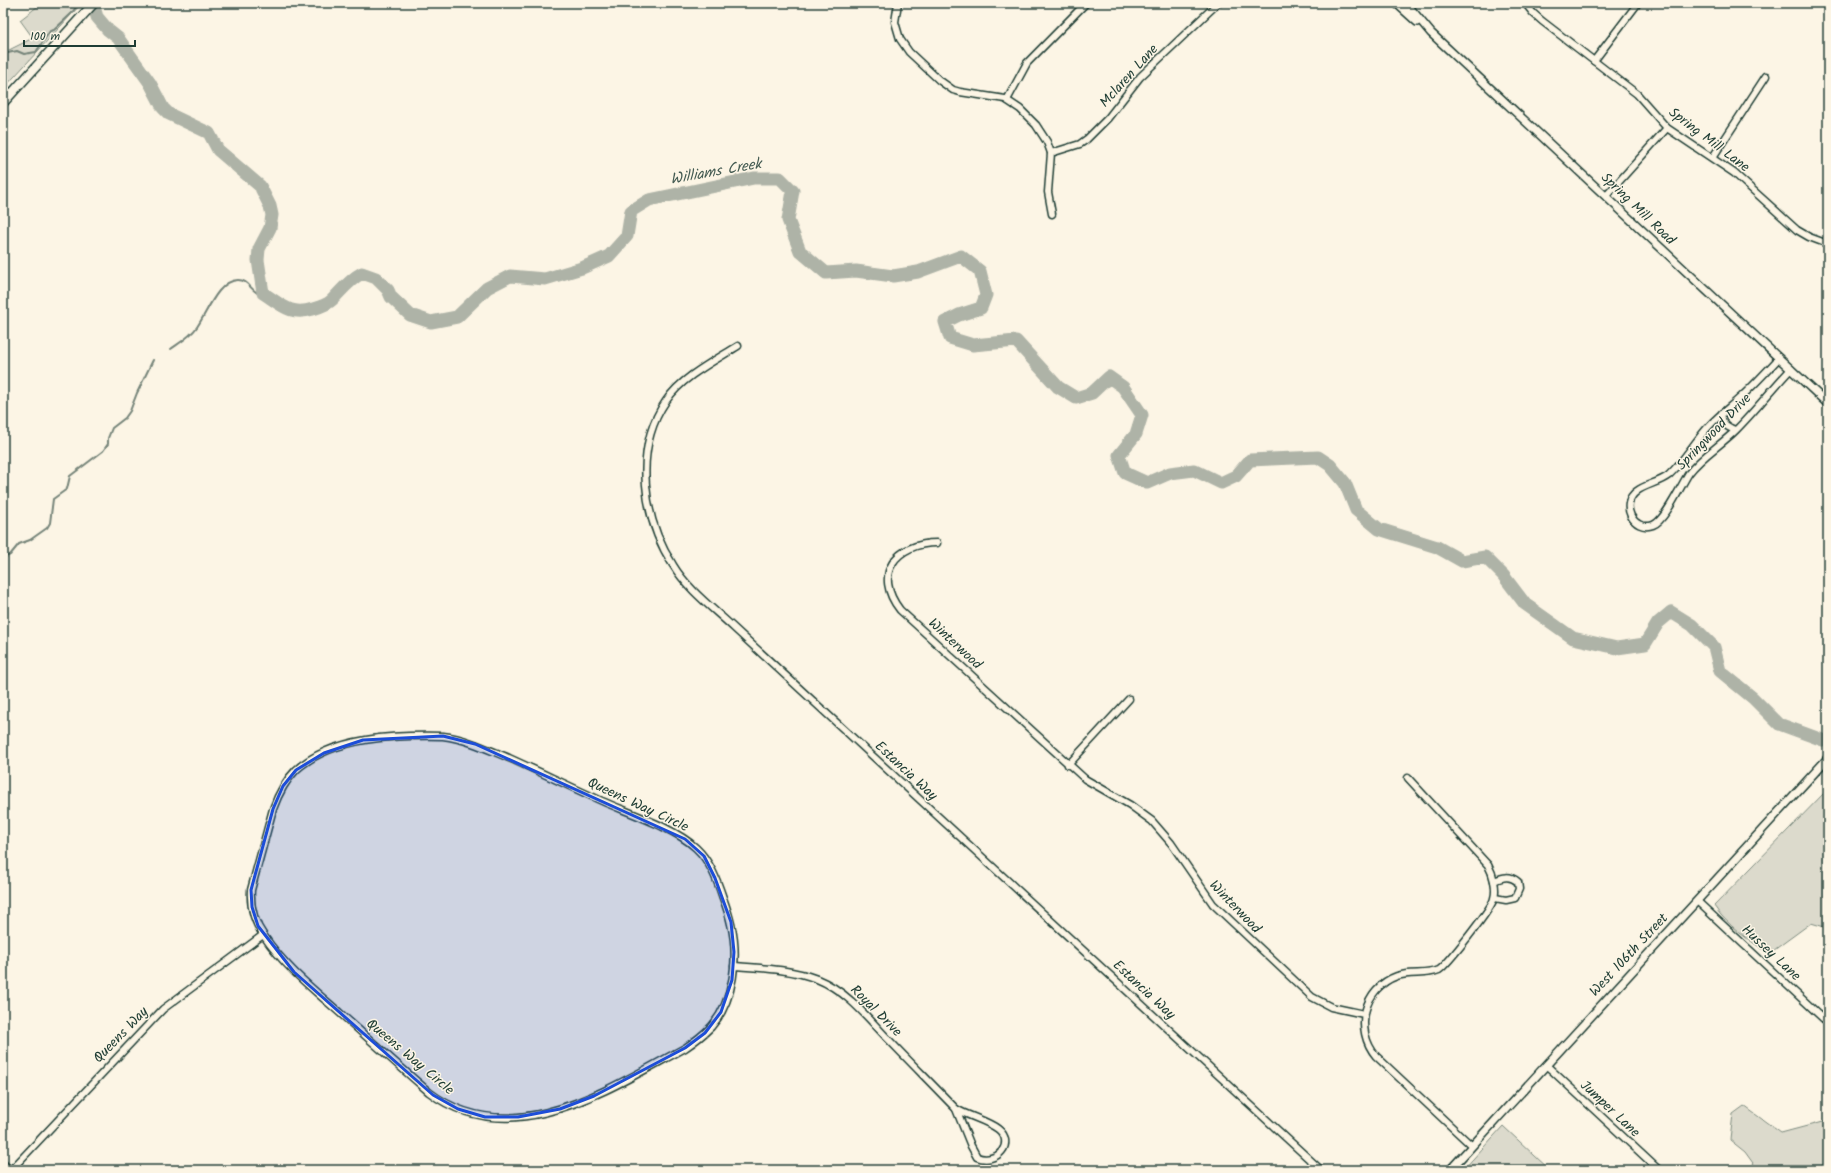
<svg xmlns="http://www.w3.org/2000/svg" width="1831" height="1173" viewBox="0 0 1831 1173" font-family="Kalam,sans-serif">
<rect width="100%" height="100%" fill="#fcf5e5"/>
<filter id="ink" filterUnits="userSpaceOnUse"><feTurbulence type="fractalNoise" baseFrequency=".025" numOctaves="2"/><feDisplacementMap in="SourceGraphic" scale="8" xChannelSelector="R" yChannelSelector="G"/><feConvolveMatrix kernelMatrix="1 2 1 2 8 2 1 2 1" color-interpolation-filters="sRGB"/></filter>
<g filter="url(#ink)">
<g fill="#dcdacc" stroke="#7e8c80">
<polygon points="42,3 82,3 3,89 3,53 33,38 20,20"/>
<path d="M1828,789V928L1811,923L1770,953C1752,944 1725,923 1714,906Z"/>
<polygon points="1744,1106 1781,1133 1826,1121 1828,1119 1828,1170 1758,1170 1745,1152 1730,1140 1733,1114"/>
<polygon points="1503,1126 1550,1170 1463,1170"/>
</g>
<g fill="none" stroke-linecap="round" stroke-linejoin="round">
<g stroke="#758479" stroke-width="2">
<polyline points="3,54 17,51 24,54 36,52 50,31 54,30 71,14 79,3"/>
<path d="M171,349C181,342 191,336 197,327C207,313 218,280 238,280C251,280 251,296 267,295"/>
<polyline points="3,558 10,555 19,544 30,540 47,528 50,523 53,499 67,489 70,476 103,451 108,444 108,438 112,428 125,418 130,411 137,393 153,360"/>
</g>
<path stroke="#aeb3a7" stroke-width="13" d="M93,3L97,17L108,30L118,38L135,62L150,83L163,108L169,114L209,133L218,150L260,186L270,206L272,215L270,228L259,249L258,260L263,293C282,305 290,316 313,309C320,307 327,305 332,300C342,290 349,280 362,273L376,278L388,290L391,297L410,315L431,322L457,317L487,288L510,276L545,279L582,268L609,256L627,236L631,211L649,200L754,178H780L793,191L788,220L800,251L826,273L856,271L893,276L918,272L961,256L980,271L986,295L981,308L959,315L945,322L950,338L973,345L1016,341L1058,387L1076,398L1092,393L1109,377L1123,387L1142,415L1136,434L1119,455L1125,473L1147,483L1170,473L1194,470L1221,483L1236,476L1250,460L1318,457L1330,465L1345,483L1356,510L1379,529L1437,547L1462,561L1485,557L1503,575L1525,604L1573,638L1617,648L1645,644L1658,623L1671,612L1692,625L1714,647L1720,671L1753,698L1779,724L1828,742"/>
<defs>
<g id="minor">
<polyline points="898,3 895,22 900,39 909,52 939,80 953,90 960,92 1005,99 1020,109 1036,125 1047,142 1051,153 1048,192 1052,214"/>
<polyline points="1525,3 1533,13 1542,21 1637,94 1667,128 1734,173 1797,230 1809,237 1828,244"/>
<polyline points="1594,61 1638,3"/>
<polyline points="1007,100 1027,63 1086,3"/>
<polyline points="1051,153 1080,144 1087,139 1108,118 1140,77 1218,3"/>
<polyline points="1713,157 1766,76"/>
<polyline points="1606,196 1667,128"/>
<path d="M738,346C714,361 682,377 666,401C633,449 643,519 673,565C688,590 714,609 734,628L1321,1170"/>
<path d="M1779,358C1767,371 1754,385 1741,397C1730,407 1719,415 1709,426C1695,441 1684,461 1669,475C1659,483 1646,484 1637,491C1619,504 1633,532 1653,525C1665,521 1681,485 1689,473C1702,456 1721,445 1736,430C1755,411 1772,389 1791,369"/>
<path d="M1722,413C1720,423 1727,427 1735,430"/>
<path d="M937,543C896,543 872,574 900,610L1085,779L1130,805L1152,821L1171,843L1213,904L1312,997L1331,1007L1364,1014"/>
<path d="M443,736C467,739 487,749 509,758C540,772 571,787 602,801C629,813 675,828 696,848C710,861 717,880 723,898C726,906 729,915 731,924C739,957 734,1001 711,1027C703,1035 694,1042 685,1048C610,1088 511,1155 429,1092C399,1066 370,1040 340,1013C314,990 284,966 264,936C254,922 250,906 251,890L273,809C278,795 285,781 296,770C333,736 397,735 443,736Z"/>
<polyline points="1068,765 1129,699"/>
<path d="M1408,778L1488,865C1493,874 1497,888 1494,898C1493,907 1447,965 1439,970C1426,976 1411,971 1397,976C1363,988 1354,1030 1376,1056L1472,1146"/>
<path d="M1494,881C1503,877 1510,875 1518,882L1519,889L1515,898L1506,900L1495,898"/>
<polyline points="1697,901 1828,1023"/>
<path d="M734,966C761,968 792,969 817,979C847,991 867,1017 889,1040C911,1063 934,1086 956,1109"/>
<polyline points="1546,1065 1659,1170"/>
<path d="M956,1109C968,1116 988,1121 998,1129C1016,1143 997,1165 977,1157L971,1146Z"/>
<polyline points="11,1170 163,1009 263,935"/>
</g>
<g id="tertiary">
<polyline points="1396,3 1417,22"/>
<polyline points="1406,3 1431,33 1828,404"/>
<polyline points="3,1164 9,1170"/>
<polyline points="1450,1170 1828,758"/>
</g>
<polyline id="secondary" points="3,103 94,3"/>
</defs>
<use href="#minor" stroke="#1f3d34" stroke-width="9"/>
<use href="#tertiary" stroke="#1f3d34" stroke-width="10"/>
<use href="#secondary" stroke="#1f3d34" stroke-width="11"/>
<use href="#minor" stroke="#fcf5e5" stroke-width="6"/>
<use href="#tertiary" stroke="#fcf5e5" stroke-width="7"/>
<use href="#secondary" stroke="#fcf5e5" stroke-width="8"/>
</g>
</g>
<path fill="#1d4ed8" fill-opacity="0.2" stroke="#1d4ed8" stroke-width="3" stroke-linejoin="round" d="M443,736L475,744L685,839L704,856L715,878L731,922L734,952L732,980L721,1012L705,1033L685,1048L594,1096L560,1109L518,1117H485L458,1109L433,1095L294,972L258,926L252,907L251,890L273,809L283,786L296,770L324,753L363,740Z"/>
<g text-anchor="middle" dominant-baseline="central" stroke-width="3" stroke-linejoin="round" paint-order="stroke">
<g font-size="14" fill="#1f3d34" stroke="#fcf5e5">
<text transform="translate(1129 76) rotate(-48)">Mclaren Lane</text>
<text transform="translate(1709 140) rotate(37)">Spring Mill Lane</text>
<text transform="translate(1638 209) rotate(44)">Spring Mill Road</text>
<text transform="translate(1714 432) rotate(-46)">Springwood Drive</text>
<text transform="translate(955 644) rotate(43)">Winterwood</text>
<text transform="translate(906 771) rotate(43)">Estancia Way</text>
<text transform="translate(638 805) rotate(25)">Queens Way Circle</text>
<text transform="translate(1235 907) rotate(46)">Winterwood</text>
<text transform="translate(1771 953) rotate(43)">Hussey Lane</text>
<text transform="translate(1629 955) rotate(-47)">West 106th Street</text>
<text transform="translate(1144 990) rotate(43)">Estancia Way</text>
<text transform="translate(876 1011) rotate(45)">Royal Drive</text>
<text transform="translate(121 1035) rotate(-46)">Queens Way</text>
<text transform="translate(410 1057) rotate(40)">Queens Way Circle</text>
<text transform="translate(1610 1109) rotate(43)">Jumper Lane</text>
</g>
<g font-size="15" font-style="italic" fill="#435a51" stroke="#fcf5e5">
<text transform="translate(716 172) rotate(-10)">Williams Creek</text>
</g>
</g>
<rect width="1831" height="1173" fill="none" stroke="#fcf5e5" stroke-width="16"/>
<rect x="8" y="8" width="1815" height="1157" fill="none" stroke="#1f3d34" stroke-width="1.5" filter="url(#ink)"/>
<path d="M24 40v6h111v-6" fill="none" stroke="#1f3d34" stroke-width="2"/>
<text x="30" y="40" font-size="12" fill="#1f3d34" stroke="#fcf5e5" stroke-width="3" paint-order="stroke">100 m</text>
</svg>
